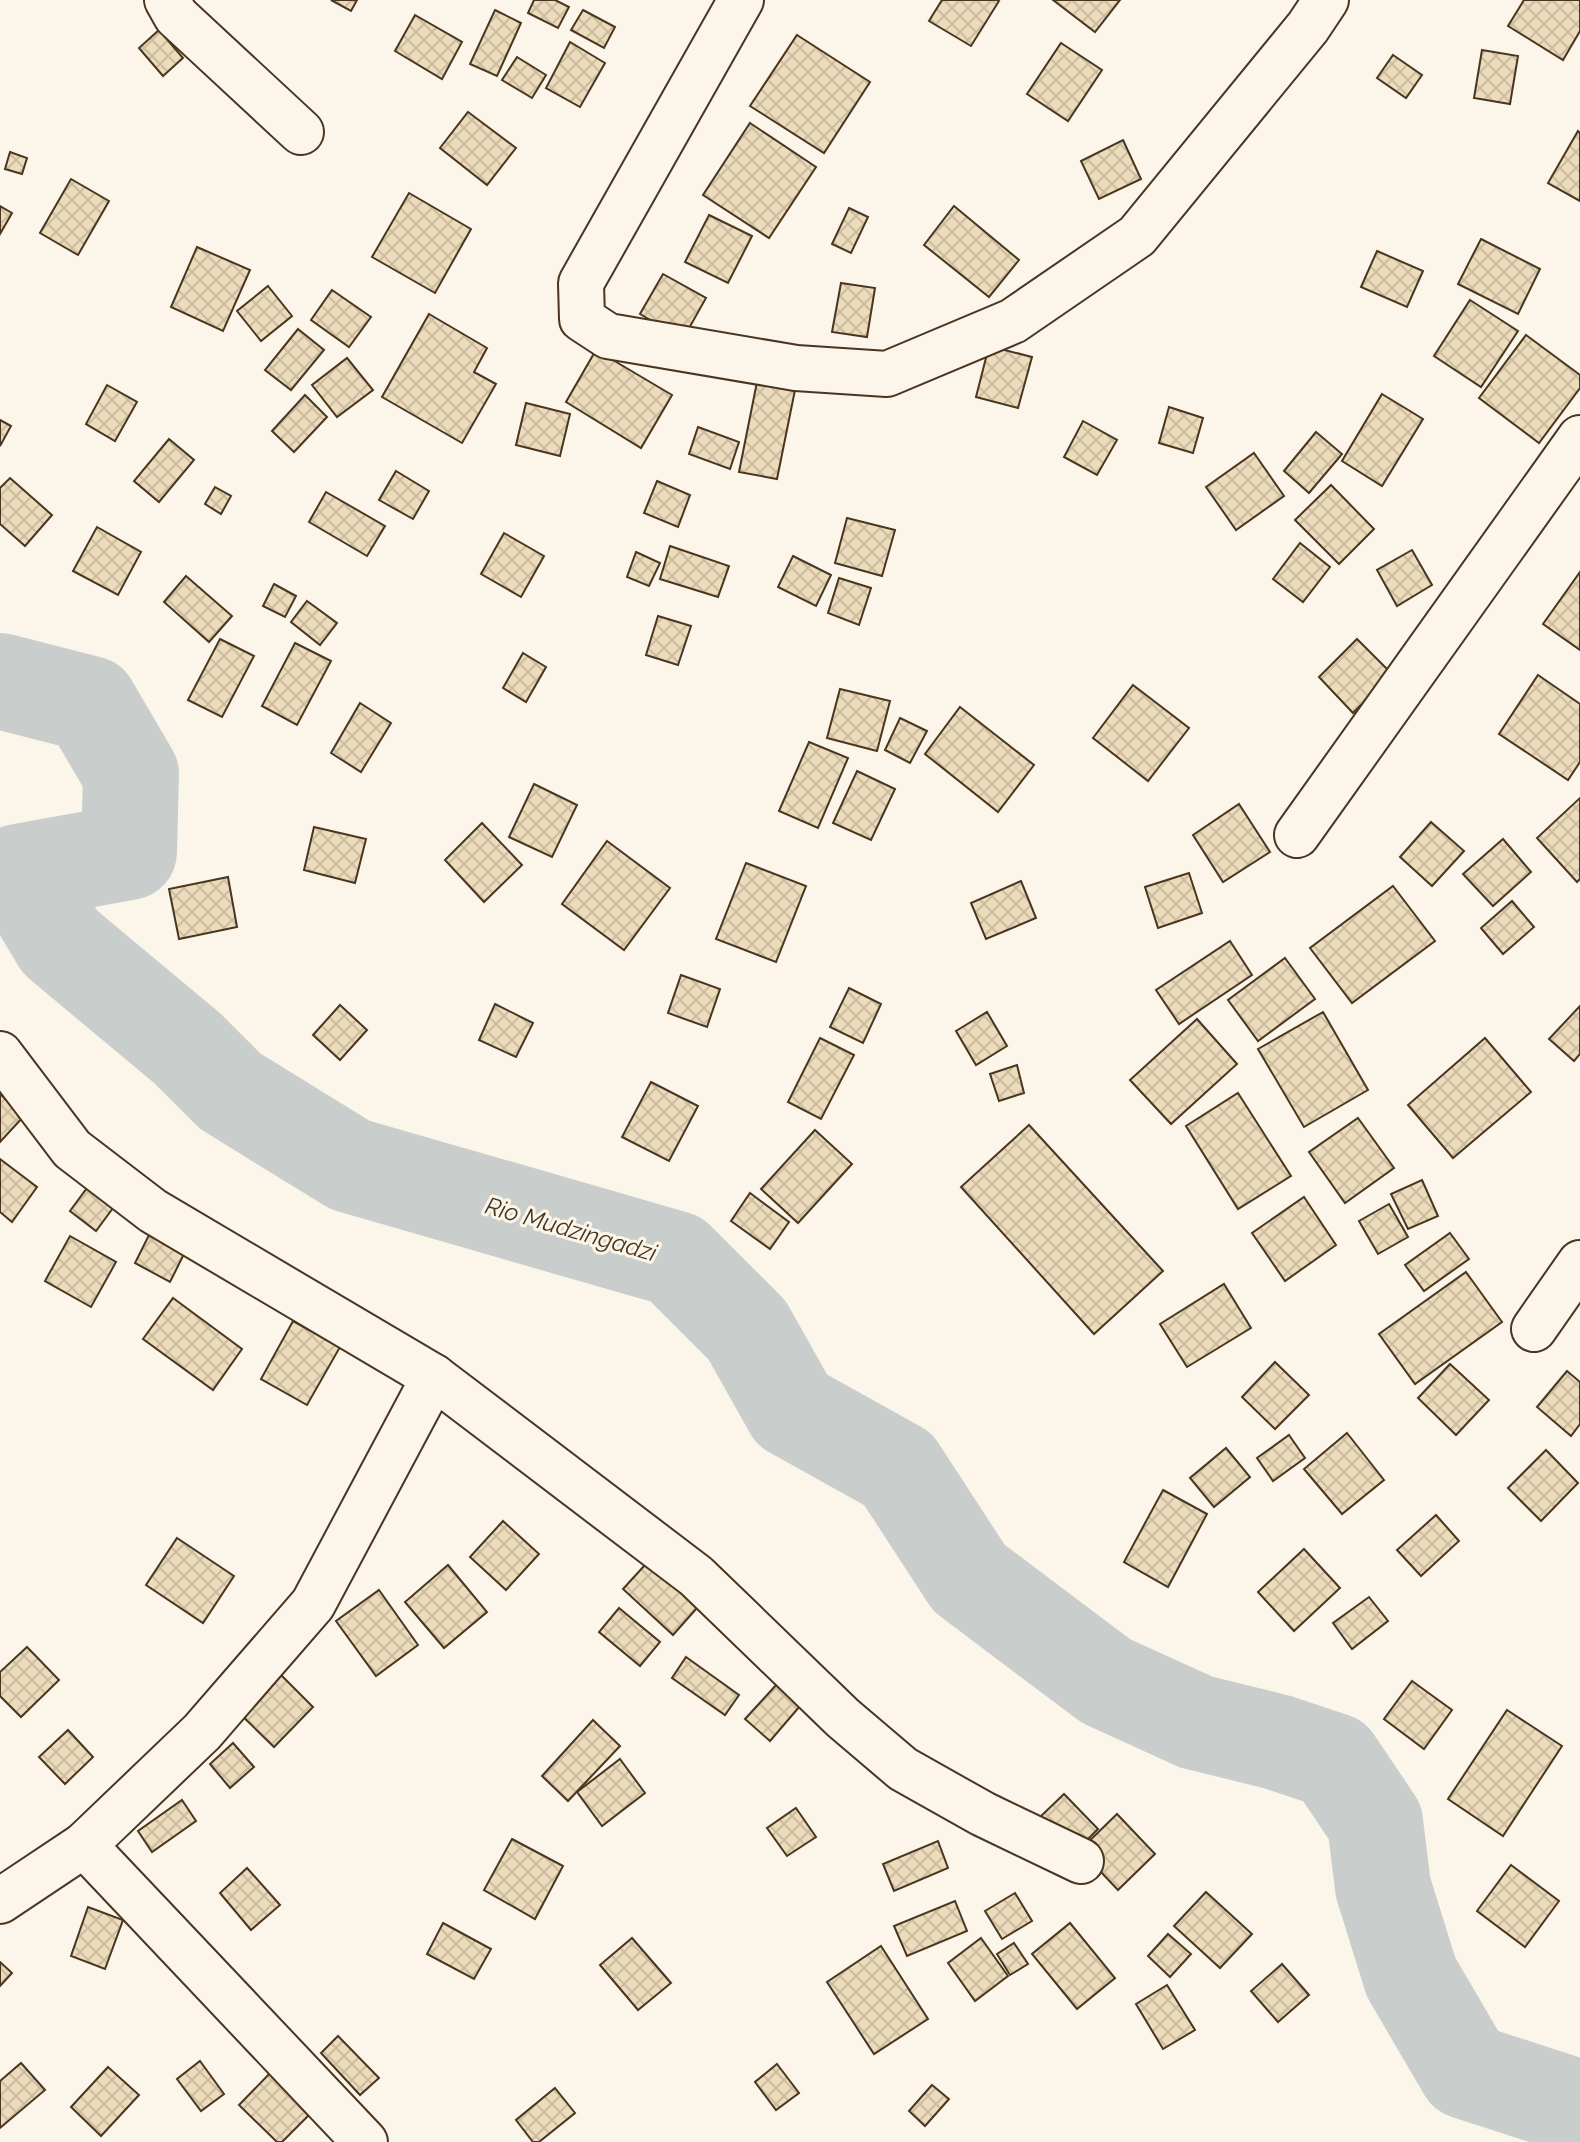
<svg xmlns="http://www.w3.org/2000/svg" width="1580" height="2142" viewBox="0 0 1580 2142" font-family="Raleway,sans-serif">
<defs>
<pattern id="building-cross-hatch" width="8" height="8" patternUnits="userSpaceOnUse" patternTransform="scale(2)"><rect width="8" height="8" fill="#ecdcbc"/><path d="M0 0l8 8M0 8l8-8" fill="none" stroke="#ccbda1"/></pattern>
</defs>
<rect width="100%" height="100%" fill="#fbf6e9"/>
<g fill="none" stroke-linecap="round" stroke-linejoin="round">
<polyline stroke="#c9cecd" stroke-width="96" points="0,681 90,704 131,774 129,852 18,872 60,942 187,1048 230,1091 350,1165 676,1259 747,1330 792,1410 898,1469 969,1578 1106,1681 1196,1722 1277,1742 1334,1761 1375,1822 1383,1887 1411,1977 1466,2071 1580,2108"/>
</g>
<g fill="url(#building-cross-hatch)" stroke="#4a3520" stroke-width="2">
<polygon points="331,0 357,0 351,11"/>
<polygon points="534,0 555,0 569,7 558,28 528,13"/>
<polygon points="942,0 997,0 999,1 971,46 929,21"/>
<polygon points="1053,0 1120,0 1095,32"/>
<polygon points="1524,0 1580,0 1580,31 1563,60 1508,26"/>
<polygon points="495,10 521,23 497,76 470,64"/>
<polygon points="583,10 615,27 604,48 571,30"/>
<polygon points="415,15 462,42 442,79 395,51"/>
<polygon points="159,30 183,58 163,76 139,48"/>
<polygon points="797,35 870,82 824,153 750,106"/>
<polygon points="570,42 605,63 580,107 546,88"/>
<polygon points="1061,43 1102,70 1068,121 1027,94"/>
<polygon points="1482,50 1518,56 1510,104 1474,98"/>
<polygon points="1393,55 1422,75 1406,98 1377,78"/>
<polygon points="517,57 546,75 532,98 502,80"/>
<polygon points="468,112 516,148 487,185 440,148"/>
<polygon points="750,123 816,167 769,238 703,195"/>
<polygon points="1578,131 1580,133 1580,201 1548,183"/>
<polygon points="1123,140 1141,179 1099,199 1081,161"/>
<polygon points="10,152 27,158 22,174 5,169"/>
<polygon points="71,179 109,201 78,255 40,233"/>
<polygon points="409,193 471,229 435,293 372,257"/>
<polygon points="0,206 12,213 0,234"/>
<polygon points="954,206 1019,260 989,297 924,245"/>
<polygon points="849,208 868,217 851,253 832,244"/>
<polygon points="709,215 752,236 728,283 685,262"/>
<polygon points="1481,239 1540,269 1518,314 1458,284"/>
<polygon points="197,247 250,270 223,331 171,307"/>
<polygon points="1377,251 1423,271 1407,307 1361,287"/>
<polygon points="663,274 706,298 683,339 640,314"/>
<polygon points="841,283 875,288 867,337 832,332"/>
<polygon points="268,286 292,316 261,341 237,311"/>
<polygon points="332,290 371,317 349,347 311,320"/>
<polygon points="1470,300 1518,331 1481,387 1434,356"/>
<polygon points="429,314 487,348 474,372 496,384 462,443 382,397"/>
<polygon points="298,329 324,350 291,390 265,370"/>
<polygon points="1526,335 1580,375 1580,388 1539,443 1479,398"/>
<polygon points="989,346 1032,357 1018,408 976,397"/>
<polygon points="596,350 672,395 641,448 566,402"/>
<polygon points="347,358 373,390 337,417 312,385"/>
<polygon points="758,377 796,385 777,479 739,472"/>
<polygon points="107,385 137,402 115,441 86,424"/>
<polygon points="1382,394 1423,419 1382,486 1342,461"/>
<polygon points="305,395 327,417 294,452 272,431"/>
<polygon points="526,403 570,414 560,456 516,445"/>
<polygon points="1169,407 1203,418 1193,453 1159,443"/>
<polygon points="0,420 11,426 0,446"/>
<polygon points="1083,421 1117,440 1097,475 1064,457"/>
<polygon points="698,427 739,442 730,469 689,454"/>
<polygon points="1316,432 1342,454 1309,493 1284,471"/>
<polygon points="169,439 194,460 159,502 134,481"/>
<polygon points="1254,453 1284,496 1236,530 1206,487"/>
<polygon points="396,471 429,491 413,519 379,500"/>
<polygon points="10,478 52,515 25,546 0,524 0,488"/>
<polygon points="657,481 690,495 678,527 644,513"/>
<polygon points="1331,485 1374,529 1339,564 1295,520"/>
<polygon points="215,487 231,496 221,514 205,504"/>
<polygon points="326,492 385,526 367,556 309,522"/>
<polygon points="847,518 895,530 882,576 835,563"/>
<polygon points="97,527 141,552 118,595 73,571"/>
<polygon points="504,533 544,556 521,597 481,574"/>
<polygon points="1300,543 1330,567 1303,602 1273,579"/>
<polygon points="670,546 729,566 718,597 660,579"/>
<polygon points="1412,550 1432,585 1397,606 1377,570"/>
<polygon points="636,552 660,563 649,586 627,577"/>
<polygon points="793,556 831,575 816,606 778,587"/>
<polygon points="1580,572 1580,650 1543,624"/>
<polygon points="186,576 232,616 209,642 164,602"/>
<polygon points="839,578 871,588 859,625 828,613"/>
<polygon points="274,584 296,596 285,617 263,606"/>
<polygon points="307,601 337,623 320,645 291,622"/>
<polygon points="658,616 691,626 678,665 646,655"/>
<polygon points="220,639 254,656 222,717 188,700"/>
<polygon points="1357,639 1392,674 1353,713 1319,677"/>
<polygon points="295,643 331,661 297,725 262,706"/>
<polygon points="523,653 546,667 526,702 503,688"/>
<polygon points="1538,675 1580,704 1580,762 1568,780 1499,734"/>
<polygon points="1133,685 1189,728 1148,781 1093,738"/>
<polygon points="840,689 890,701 877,751 827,738"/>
<polygon points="360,703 391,723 361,772 331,753"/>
<polygon points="960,707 1034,765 998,812 925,754"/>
<polygon points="900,718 927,731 910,763 885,750"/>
<polygon points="809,742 848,758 818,828 779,811"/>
<polygon points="857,771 895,789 871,840 833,823"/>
<polygon points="534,784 577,805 552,857 509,837"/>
<polygon points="1580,798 1580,879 1577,882 1537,838"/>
<polygon points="1239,804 1270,852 1223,882 1193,835"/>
<polygon points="1431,822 1464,851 1432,886 1400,857"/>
<polygon points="482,823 522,865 484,902 445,860"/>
<polygon points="314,827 366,839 355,883 304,870"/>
<polygon points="1503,839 1531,872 1493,906 1463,874"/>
<polygon points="607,841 670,888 624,950 562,904"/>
<polygon points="746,863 806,886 776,962 716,939"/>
<polygon points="1189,873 1202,913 1158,928 1145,887"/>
<polygon points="228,877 237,927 179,939 169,889"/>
<polygon points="1021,881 1036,918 986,939 971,903"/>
<polygon points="1393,886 1435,941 1352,1003 1310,948"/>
<polygon points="1512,901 1534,927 1503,954 1481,928"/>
<polygon points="1230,941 1252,975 1179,1024 1156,990"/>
<polygon points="1285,958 1315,999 1258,1041 1228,1000"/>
<polygon points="681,975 720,989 707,1027 668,1013"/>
<polygon points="849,988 881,1004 863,1043 830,1027"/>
<polygon points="495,1004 533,1023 516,1057 479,1040"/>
<polygon points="340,1005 367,1030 340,1060 313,1035"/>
<polygon points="1580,1006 1580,1054 1574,1061 1549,1039"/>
<polygon points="987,1012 1007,1046 976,1065 956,1031"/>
<polygon points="1323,1012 1368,1090 1304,1127 1258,1049"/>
<polygon points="1197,1019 1237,1064 1171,1124 1130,1080"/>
<polygon points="820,1038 854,1055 821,1119 788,1102"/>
<polygon points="1485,1038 1531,1092 1453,1158 1408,1105"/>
<polygon points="1017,1065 1024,1093 999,1101 990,1074"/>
<polygon points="651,1082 698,1106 669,1161 622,1137"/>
<polygon points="1238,1093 1291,1176 1238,1209 1186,1126"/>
<polygon points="0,1094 24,1116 0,1142"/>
<polygon points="1358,1118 1394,1168 1345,1203 1309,1152"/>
<polygon points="1029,1125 1163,1271 1094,1334 961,1187"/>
<polygon points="815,1130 852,1164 798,1223 761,1189"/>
<polygon points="0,1159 37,1187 12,1222 0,1212"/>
<polygon points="1422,1180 1438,1216 1408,1229 1391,1194"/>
<polygon points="87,1188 113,1208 96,1231 70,1211"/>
<polygon points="750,1193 789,1222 770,1249 731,1221"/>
<polygon points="1304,1197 1336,1245 1285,1281 1252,1233"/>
<polygon points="1389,1204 1408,1237 1378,1254 1359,1221"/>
<polygon points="150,1233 185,1252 170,1282 135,1263"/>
<polygon points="1450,1233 1469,1259 1424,1291 1405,1265"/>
<polygon points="70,1236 116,1262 91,1307 45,1281"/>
<polygon points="1466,1272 1502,1322 1415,1384 1379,1334"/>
<polygon points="1224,1284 1251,1328 1187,1367 1160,1324"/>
<polygon points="173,1298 242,1349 213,1390 143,1339"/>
<polygon points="293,1321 340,1347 307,1405 261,1379"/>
<polygon points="1275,1362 1309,1395 1275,1429 1242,1397"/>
<polygon points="1450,1364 1489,1400 1456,1435 1418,1398"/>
<polygon points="1567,1371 1580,1382 1580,1424 1571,1436 1537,1407"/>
<polygon points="1347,1433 1384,1480 1342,1514 1304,1469"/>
<polygon points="1289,1435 1305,1458 1273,1481 1257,1458"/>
<polygon points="1226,1448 1250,1477 1214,1507 1190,1478"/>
<polygon points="1546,1450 1578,1483 1541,1521 1508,1488"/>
<polygon points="1163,1490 1207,1514 1168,1587 1124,1562"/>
<polygon points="1436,1515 1459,1541 1421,1576 1397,1550"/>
<polygon points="503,1521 539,1554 506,1590 470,1557"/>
<polygon points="177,1538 234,1576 203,1623 146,1585"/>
<polygon points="1304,1549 1340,1588 1294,1631 1258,1592"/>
<polygon points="655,1554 704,1600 673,1635 623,1589"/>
<polygon points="448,1565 487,1612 444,1648 405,1602"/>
<polygon points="379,1590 418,1645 376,1676 336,1621"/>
<polygon points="1369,1597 1388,1621 1352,1649 1333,1623"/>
<polygon points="619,1608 660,1642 640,1666 599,1632"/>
<polygon points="27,1647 59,1680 21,1717 0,1696 0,1672"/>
<polygon points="686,1657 739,1695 725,1715 672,1678"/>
<polygon points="276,1670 313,1707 274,1747 236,1710"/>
<polygon points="1412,1681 1452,1710 1424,1749 1384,1719"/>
<polygon points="777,1684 800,1706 770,1741 745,1719"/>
<polygon points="1507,1710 1562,1746 1503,1836 1448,1799"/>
<polygon points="593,1720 620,1746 568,1801 542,1776"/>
<polygon points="68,1730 93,1757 65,1784 39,1757"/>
<polygon points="233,1743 254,1767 230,1788 210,1764"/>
<polygon points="620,1759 645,1793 602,1826 577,1792"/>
<polygon points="1064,1794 1098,1829 1073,1854 1038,1819"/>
<polygon points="182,1800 196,1821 152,1852 138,1831"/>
<polygon points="796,1808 816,1837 787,1856 767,1828"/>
<polygon points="1117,1814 1155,1854 1118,1890 1080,1850"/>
<polygon points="512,1839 563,1866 535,1919 484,1890"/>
<polygon points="938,1841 948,1868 894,1891 883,1864"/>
<polygon points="1511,1865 1559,1901 1525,1947 1477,1911"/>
<polygon points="247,1868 280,1905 251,1930 220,1893"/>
<polygon points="1206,1892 1252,1934 1220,1968 1174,1926"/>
<polygon points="1015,1893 1032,1921 1002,1939 985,1911"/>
<polygon points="955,1901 967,1931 907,1956 894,1926"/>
<polygon points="88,1907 123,1920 105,1969 71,1956"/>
<polygon points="443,1923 491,1949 474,1979 427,1954"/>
<polygon points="1070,1923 1115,1978 1077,2009 1032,1954"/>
<polygon points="1168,1934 1191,1954 1170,1977 1148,1956"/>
<polygon points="632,1938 671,1983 638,2010 600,1965"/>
<polygon points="981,1938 1008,1976 975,2001 948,1963"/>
<polygon points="1014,1943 1028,1964 1010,1975 997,1954"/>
<polygon points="881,1946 928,2019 874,2054 827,1982"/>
<polygon points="0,1962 12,1973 0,1986"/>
<polygon points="1282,1964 1309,1995 1278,2022 1251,1991"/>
<polygon points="1167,1985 1195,2030 1163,2049 1136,2004"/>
<polygon points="338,2036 379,2078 360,2095 321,2053"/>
<polygon points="200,2061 224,2094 201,2111 177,2079"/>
<polygon points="21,2063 45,2090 0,2128 0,2081"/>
<polygon points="777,2064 799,2093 776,2110 755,2082"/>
<polygon points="108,2067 139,2095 101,2136 71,2107"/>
<polygon points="276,2067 317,2107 282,2142 277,2142 239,2105"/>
<polygon points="932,2085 949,2099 925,2126 909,2111"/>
<polygon points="555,2088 575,2113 539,2142 533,2142 516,2120"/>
</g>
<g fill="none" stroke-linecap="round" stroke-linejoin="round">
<defs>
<g id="minor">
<polyline points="167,0 176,16 301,132"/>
<polyline points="741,0 581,283 582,319 608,336 796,368 887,374 1013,321 1137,236 1308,27 1326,0"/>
<polyline points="1297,835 1580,438"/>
<polyline points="0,1054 72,1149 153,1211 434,1377 696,1576 843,1718 903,1769 983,1814 1081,1861"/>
<polyline points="1534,1329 1580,1263"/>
<polyline points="84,1845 365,2142"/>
<polyline points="0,1901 84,1845 202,1732 313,1604 434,1377"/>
</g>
</defs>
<use href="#minor" stroke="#4a3520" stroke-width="48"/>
<use href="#minor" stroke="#fbf6e9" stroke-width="44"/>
</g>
<g text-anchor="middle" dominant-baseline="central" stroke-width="6" stroke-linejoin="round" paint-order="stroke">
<g font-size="24" font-style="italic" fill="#4a3520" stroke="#fbf6e9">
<text transform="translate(571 1229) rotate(16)">Rio Mudzingadzi</text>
</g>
</g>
</svg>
